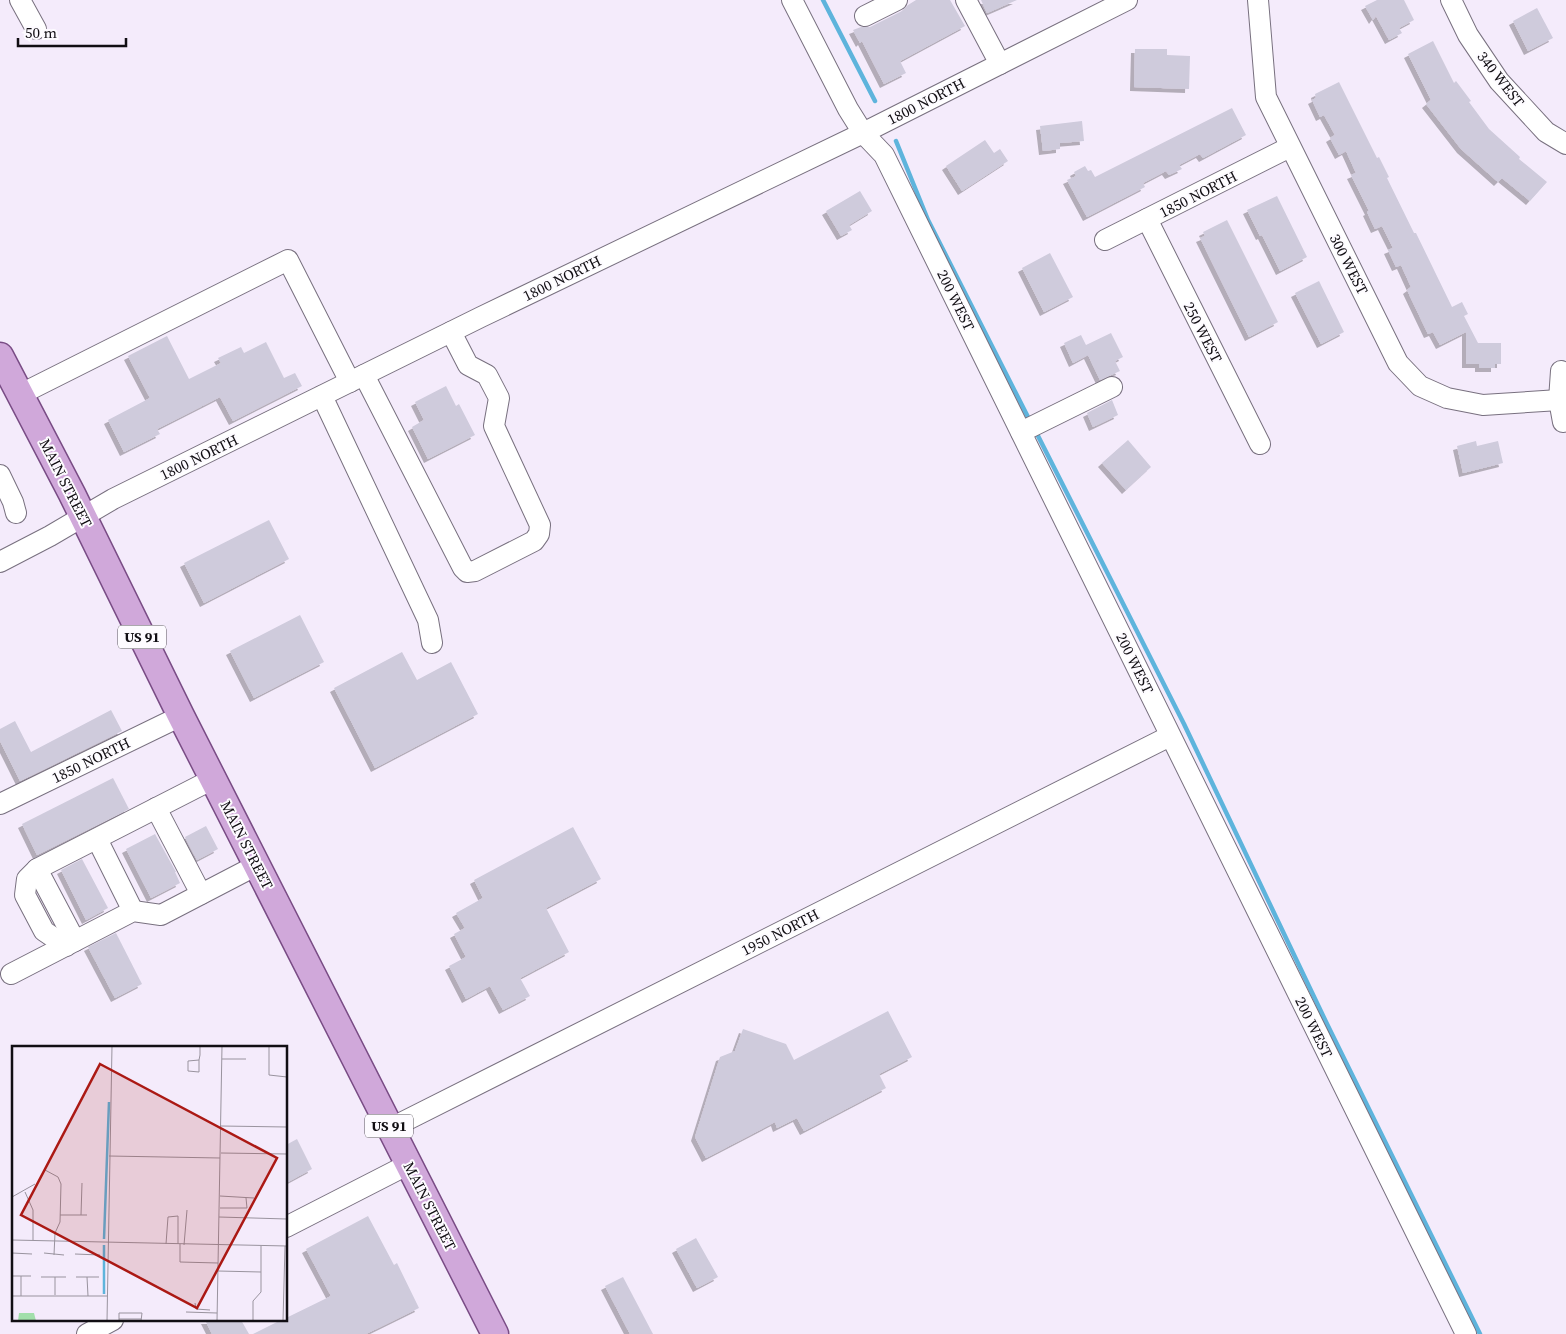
<svg xmlns="http://www.w3.org/2000/svg" width="1566" height="1334" viewBox="0 0 1566 1334" font-family="'Source Serif 4',serif">
<defs>
<filter id="shadow"><feDropShadow dx="-4" dy="4" stdDeviation="0" flood-color="#0004"/></filter>
</defs>
<rect width="100%" height="100%" fill="#f4ebfb"/>
<g fill="none" stroke-linecap="round" stroke-linejoin="round">
<g stroke="#5eb4dc" stroke-width="4.5">
<polyline points="823,0 875,101"/>
<polyline points="896,141 928,220 1030,421"/>
<polyline points="1035,430 1184,724 1327,1024 1480,1334"/>
</g>
</g>
<g fill="#cfcbdc" filter="url(#shadow)">
<polygon points="916,0 950,0 965,26 900,61 906,73 884,84 862,41 860,43 853,30 861,27 870,27 902,11 908,5"/>
<polygon points="981,0 1017,0 987,13"/>
<polygon points="1377,0 1404,0 1414,20 1399,28 1402,33 1389,40 1376,16 1373,20 1365,6"/>
<polygon points="1537,8 1553,38 1528,51 1513,21"/>
<polygon points="1433,41 1454,83 1456,81 1471,101 1469,102 1489,129 1520,157 1519,159 1547,182 1530,201 1502,178 1498,182 1461,149 1426,104 1431,100 1408,54"/>
<polygon points="1135,49 1167,49 1167,55 1190,56 1189,89 1134,87"/>
<polygon points="1339,82 1377,158 1379,157 1389,177 1387,178 1414,233 1416,233 1452,307 1462,302 1468,314 1464,316 1478,343 1501,343 1501,364 1495,364 1495,368 1479,368 1479,364 1466,364 1466,332 1440,345 1433,332 1428,334 1407,290 1411,287 1401,265 1396,267 1388,250 1393,248 1382,226 1375,229 1367,212 1369,211 1351,175 1356,173 1346,151 1339,155 1330,138 1335,135 1324,115 1320,117 1312,100 1316,98 1315,94"/>
<polygon points="1232,108 1246,135 1203,158 1200,154 1179,165 1182,169 1169,175 1166,171 1143,183 1145,187 1087,217 1067,180 1076,176 1074,172 1085,166 1088,171 1091,170 1095,177"/>
<polygon points="1082,121 1084,141 1060,143 1060,149 1043,151 1040,126"/>
<polygon points="985,140 994,153 1000,149 1008,161 962,191 946,166"/>
<polygon points="860,191 872,211 849,225 852,230 841,236 826,211"/>
<polygon points="1277,196 1307,257 1280,271 1262,235 1260,236 1247,210"/>
<polygon points="1227,220 1278,322 1249,337 1200,238 1205,236 1203,232"/>
<polygon points="1050,253 1073,297 1044,312 1022,268"/>
<polygon points="1319,281 1344,332 1321,344 1295,293"/>
<polygon points="1111,333 1123,357 1115,361 1120,371 1100,380 1088,355 1073,363 1064,343 1081,335 1086,345"/>
<polygon points="167,336 189,379 221,363 218,358 241,347 244,353 266,342 284,378 295,373 302,386 233,421 220,397 157,429 160,434 124,452 108,420 150,398 128,356"/>
<polygon points="446,386 456,406 459,404 475,435 428,459 412,427 424,420 415,402"/>
<polygon points="1112,400 1118,415 1093,427 1087,413"/>
<polygon points="1128,440 1151,467 1126,490 1102,463"/>
<polygon points="1476,441 1477,446 1498,441 1503,463 1463,473 1457,446"/>
<polygon points="269,520 289,559 204,603 184,563"/>
<polygon points="300,615 324,662 254,698 230,651"/>
<polygon points="402,652 417,680 451,662 478,714 375,768 334,688"/>
<polygon points="111,710 122,731 20,781 0,741 0,729 15,721 31,752"/>
<polygon points="113,778 129,809 37,855 22,824"/>
<polygon points="206,826 218,849 197,860 185,837"/>
<polygon points="573,827 601,879 546,908 569,952 520,978 530,996 503,1010 490,986 466,999 449,966 466,957 454,934 465,928 456,913 483,898 474,880"/>
<polygon points="155,834 176,872 175,872 180,883 151,898 126,849"/>
<polygon points="82,859 108,908 86,920 61,870"/>
<polygon points="116,933 142,984 115,998 88,947"/>
<polygon points="888,1011 912,1057 879,1074 886,1088 804,1131 797,1118 777,1128 775,1122 706,1158 695,1137 720,1057 735,1051 743,1029 786,1044 794,1060"/>
<polygon points="297,1139 312,1169 286,1183 286,1145"/>
<polygon points="368,1216 394,1265 397,1263 419,1308 366,1334 253,1334 281,1320 286,1320 286,1318 331,1296 306,1249"/>
<polygon points="696,1238 718,1277 697,1288 676,1249"/>
<polygon points="623,1277 653,1334 630,1334 605,1286"/>
<polygon points="205,1320 241,1320 249,1334 212,1334"/>
</g>
<g fill="none" stroke-linecap="round" stroke-linejoin="round">
<defs>
<g id="minor">
<polyline points="20,0 36,29"/>
<polyline points="792,0 848,109 863,133 884,155 1466,1334"/>
<polyline points="966,0 1000,64"/>
<polyline points="1258,0 1266,97 1398,363 1420,386 1447,398 1483,405 1559,400"/>
<polyline points="1451,0 1468,35 1499,81 1546,132 1566,144"/>
<polyline points="865,16 897,0"/>
<polyline points="1147,219 1260,444"/>
<polyline points="1105,240 1290,147"/>
<polyline points="1561,371 1559,400 1563,422"/>
<polyline points="364,375 463,568 467,572 475,571 534,541 539,534 540,525 494,426 499,398 487,375 468,365 451,332"/>
<polyline points="21,394 288,260 350,382"/>
<polyline points="322,396 428,620 432,643"/>
<polyline points="1021,432 1112,387"/>
<polyline points="0,475 13,502 16,513"/>
<polyline points="0,562 50,536 113,499 481,317 863,133 1127,0"/>
<polyline points="0,804 181,716"/>
<polyline points="156,808 201,894"/>
<polyline points="97,839 133,911"/>
<polyline points="37,869 75,941"/>
<polyline points="66,946 44,931 25,895 27,879 37,869 213,779"/>
<polyline points="11,974 133,911 161,915 257,865"/>
<polyline points="391,1128 1170,736"/>
<polyline points="286,1227 409,1164"/>
<polyline points="87,1334 113,1320"/>
</g>
<polyline id="major" points="0,356 72,494 181,716 495,1334"/>
</defs>
<use href="#minor" stroke="#78707f" stroke-width="22"/>
<use href="#major" stroke="#794c85" stroke-width="29"/>
<use href="#minor" stroke="#fff" stroke-width="20"/>
<use href="#major" stroke="#d0a8da" stroke-width="26"/>
</g>
<g text-anchor="middle" dominant-baseline="central" stroke-width="4" stroke-linejoin="round" paint-order="stroke">
<g fill="#fdfbff" stroke="#58555a" stroke-width="1">
<rect x="118" y="625.5" width="48" height="23" rx="4"/>
<rect x="365" y="1114.5" width="48" height="23" rx="4"/>
</g>
<g font-size="14" font-weight="bold" fill="#110e13">
<text x="142" y="637">US 91</text>
<text x="389" y="1126">US 91</text>
</g>
<g font-size="15" fill="#110e13" stroke="#fdfbff">
<text transform="translate(1501 79) rotate(52)">340 WEST</text>
<text transform="translate(926 101) rotate(-27)">1800 NORTH</text>
<text transform="translate(1198 194) rotate(-27)">1850 NORTH</text>
<text transform="translate(1349 264) rotate(63)">300 WEST</text>
<text transform="translate(562 278) rotate(-26)">1800 NORTH</text>
<text transform="translate(956 300) rotate(64)">200 WEST</text>
<text transform="translate(1203 332) rotate(63)">250 WEST</text>
<text transform="translate(199 457) rotate(-26)">1800 NORTH</text>
<text transform="translate(66 483) rotate(63)">MAIN STREET</text>
<text transform="translate(1135 663) rotate(64)">200 WEST</text>
<text transform="translate(91 760) rotate(-26)">1850 NORTH</text>
<text transform="translate(247 845) rotate(63)">MAIN STREET</text>
<text transform="translate(780 932) rotate(-27)">1950 NORTH</text>
<text transform="translate(1314 1027) rotate(64)">200 WEST</text>
<text transform="translate(430 1206) rotate(63)">MAIN STREET</text>
</g>
</g>
<g transform="translate(12 1046)">
<rect width="275" height="275" fill="#f4ebfb"/>
<path d="M7,267H22L24,275H6Z" fill="#a2dfab"/>
<path fill="none" stroke="#5eb4dc" stroke-width="2.5" d="M92,193L97,56M92,248V199"/>
<path fill="none" stroke="#99939e" stroke-width="1" d="M257,0V29L275,31M210,13H234M187,14L176,15V25L187,26V14L188,9V0M209,80L275,81M209,107L275,108M97,110L208,112M33,124L46,131L49,138L48,176L43,187L42,209M13,146L21,164V194M208,150L242,152M0,151L23,138M208,162H235L234,152M48,169H75M69,169L70,137M207,171L275,173M0,194L275,200M154,198L156,171L166,170V198M168,198V216L206,217M172,199L175,164M0,207L20,208M32,207L52,209M63,208L88,209M206,225L249,226M0,230H19M29,231H54M64,231H87M75,231L76,250M43,249V231M0,250H95M9,250V230M183,257L184,263L198,264M174,266L205,267M107,273H129M95,275L100,0M107,275V267H130L129,275M205,275L210,0M241,275V255L249,246V200M271,275L273,200"/>
<path fill="#ab1914" fill-opacity="0.15" stroke="#ab1914" stroke-width="2.5" d="M88,18L265,112L185,262L9,169Z"/>
<rect width="275" height="275" fill="none" stroke="#110e13" stroke-width="2.5"/>
</g>
<path d="M18 38v8h108v-8" fill="none" stroke="#110e13" stroke-width="2.5"/>
<text x="25" y="38" font-size="15" fill="#110e13" stroke="#fdfbff" stroke-width="4" paint-order="stroke">50 m</text>
</svg>
